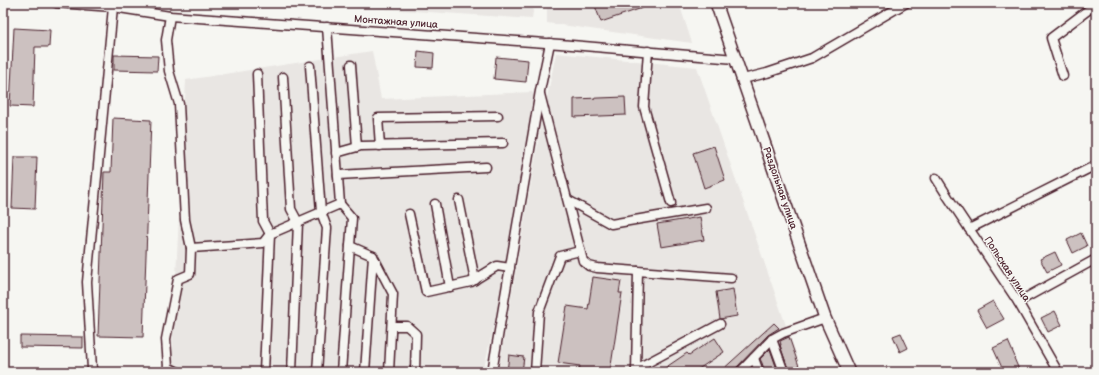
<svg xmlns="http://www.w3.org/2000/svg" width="1099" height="375" viewBox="0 0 1099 375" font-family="'Balsamiq Sans',sans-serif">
<rect width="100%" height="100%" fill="#f6f6f2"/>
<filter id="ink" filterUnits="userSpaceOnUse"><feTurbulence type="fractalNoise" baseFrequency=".025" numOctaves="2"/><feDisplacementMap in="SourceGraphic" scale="8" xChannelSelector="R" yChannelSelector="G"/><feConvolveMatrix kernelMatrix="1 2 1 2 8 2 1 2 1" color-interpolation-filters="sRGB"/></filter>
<g filter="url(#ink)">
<g fill="#e9e6e3">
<polygon points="294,3 534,3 532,19"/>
<polygon points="547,3 679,3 692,43 547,23"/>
<polygon points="372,51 381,99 532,92 546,103 556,53 697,67 802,372 498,372 543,114 483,372 171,372 186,80"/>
</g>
<g fill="#ccc1c0" stroke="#4a1f2b">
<polygon points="594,3 653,3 654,4 601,22"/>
<polygon points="14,28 50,30 49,47 35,47 33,107 10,106"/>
<polygon points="418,51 434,53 433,68 417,67"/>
<polygon points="114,55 158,56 157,71 114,70"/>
<polygon points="496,57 528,60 526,82 494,79"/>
<polygon points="625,97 626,115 574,117 574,99"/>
<polygon points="113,118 151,120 143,337 98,336 104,172 111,172"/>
<polygon points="714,146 725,180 704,188 693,153"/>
<polygon points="14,157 37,157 35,209 12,208"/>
<polygon points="700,217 704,240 661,247 657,224"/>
<polygon points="1081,233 1087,246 1073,253 1067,240"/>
<polygon points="1055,252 1061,265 1047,272 1040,259"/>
<polygon points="593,277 621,281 619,293 622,293 610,372 579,372 580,366 558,363 567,306 588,309"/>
<polygon points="733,289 737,316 720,319 716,292"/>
<polygon points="993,301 1004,319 987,328 977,310"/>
<polygon points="1055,311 1062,325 1048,332 1041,318"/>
<polygon points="774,323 779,328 768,335 736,368 734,372 720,372"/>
<polygon points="901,333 908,348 900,352 893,336"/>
<polygon points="20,336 83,337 83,348 20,347"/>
<polygon points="789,337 801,372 789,372 780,345 781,345 780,341"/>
<polygon points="715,338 724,352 694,372 659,372 687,353 689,355"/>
<polygon points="1008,341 1015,357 1014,358 1020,372 1004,372 993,348"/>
<polygon points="770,349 778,372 765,372 762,363 760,359"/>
<polygon points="509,355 524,357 522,372 507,372"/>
</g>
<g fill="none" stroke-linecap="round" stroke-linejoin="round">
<defs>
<g id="minor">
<polyline points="56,3 113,7 170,16 560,44 735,59"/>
<polyline points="170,16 166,40 169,71 179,104 185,220 191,248 190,274 178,279 166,339 168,367 178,372"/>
<polyline points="648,51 644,107 671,203"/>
<polyline points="351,65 357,147"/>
<polyline points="310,66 321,212 327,228 317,372"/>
<polyline points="257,74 263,221 270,234 264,372"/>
<polyline points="1063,76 1051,38 1096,4"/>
<polyline points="283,77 291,209 298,222 292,372"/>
<polyline points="743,79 767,73 812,58 906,3"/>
<polyline points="540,94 583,261 589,266 597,268 731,278"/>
<polyline points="380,146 378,118 498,116"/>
<polyline points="336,153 361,146 503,143"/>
<polyline points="338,175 486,167"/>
<polyline points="936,178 948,197 1018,302 1058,372"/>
<polyline points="459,200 475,280"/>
<polyline points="568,200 611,224 706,208"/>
<polyline points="340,204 352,218 341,372"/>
<polyline points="435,204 450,287"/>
<polyline points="409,214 426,292 471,282 497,266 510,268"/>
<polyline points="969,229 1096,165"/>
<polyline points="350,246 373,256 365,372"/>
<polyline points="191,248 263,243 270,234 340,204 327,27"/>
<polyline points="373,256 393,294 389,372"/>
<polyline points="1018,302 1096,259"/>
<polyline points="392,326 407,326 416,334 415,372"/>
<polyline points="772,339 784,372"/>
<polyline points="754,358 759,372"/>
<polyline points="636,369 720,324"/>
<polyline points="91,372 92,369 87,282 113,7"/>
<polyline points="492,372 540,91 550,43"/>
<polyline points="535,372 539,312 560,256 580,251"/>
<polyline points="636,372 638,271"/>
<polyline points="740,372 772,339 783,333 825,318"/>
</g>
<polyline id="major" points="716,3 825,318 849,372"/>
</defs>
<use href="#minor" stroke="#4a1f2b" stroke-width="11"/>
<use href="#major" stroke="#4a1f2b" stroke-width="14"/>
<use href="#minor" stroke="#f6f6f2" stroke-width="8"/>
<use href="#major" stroke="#f6f6f2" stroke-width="11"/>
</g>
</g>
<g text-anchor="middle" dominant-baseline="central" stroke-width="3" stroke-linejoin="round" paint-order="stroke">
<g font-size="10" fill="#4a1f2b" stroke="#f6f6f2">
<text transform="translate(396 22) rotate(4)">Монтажная улица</text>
<text transform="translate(780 188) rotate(71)">Раздольная улица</text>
<text transform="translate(1007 269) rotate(57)">Польская улица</text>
</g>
</g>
<rect width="1099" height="375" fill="none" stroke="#f6f6f2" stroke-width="16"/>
<rect x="8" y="8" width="1083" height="359" fill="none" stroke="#4a1f2b" stroke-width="1.5" filter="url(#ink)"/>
</svg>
